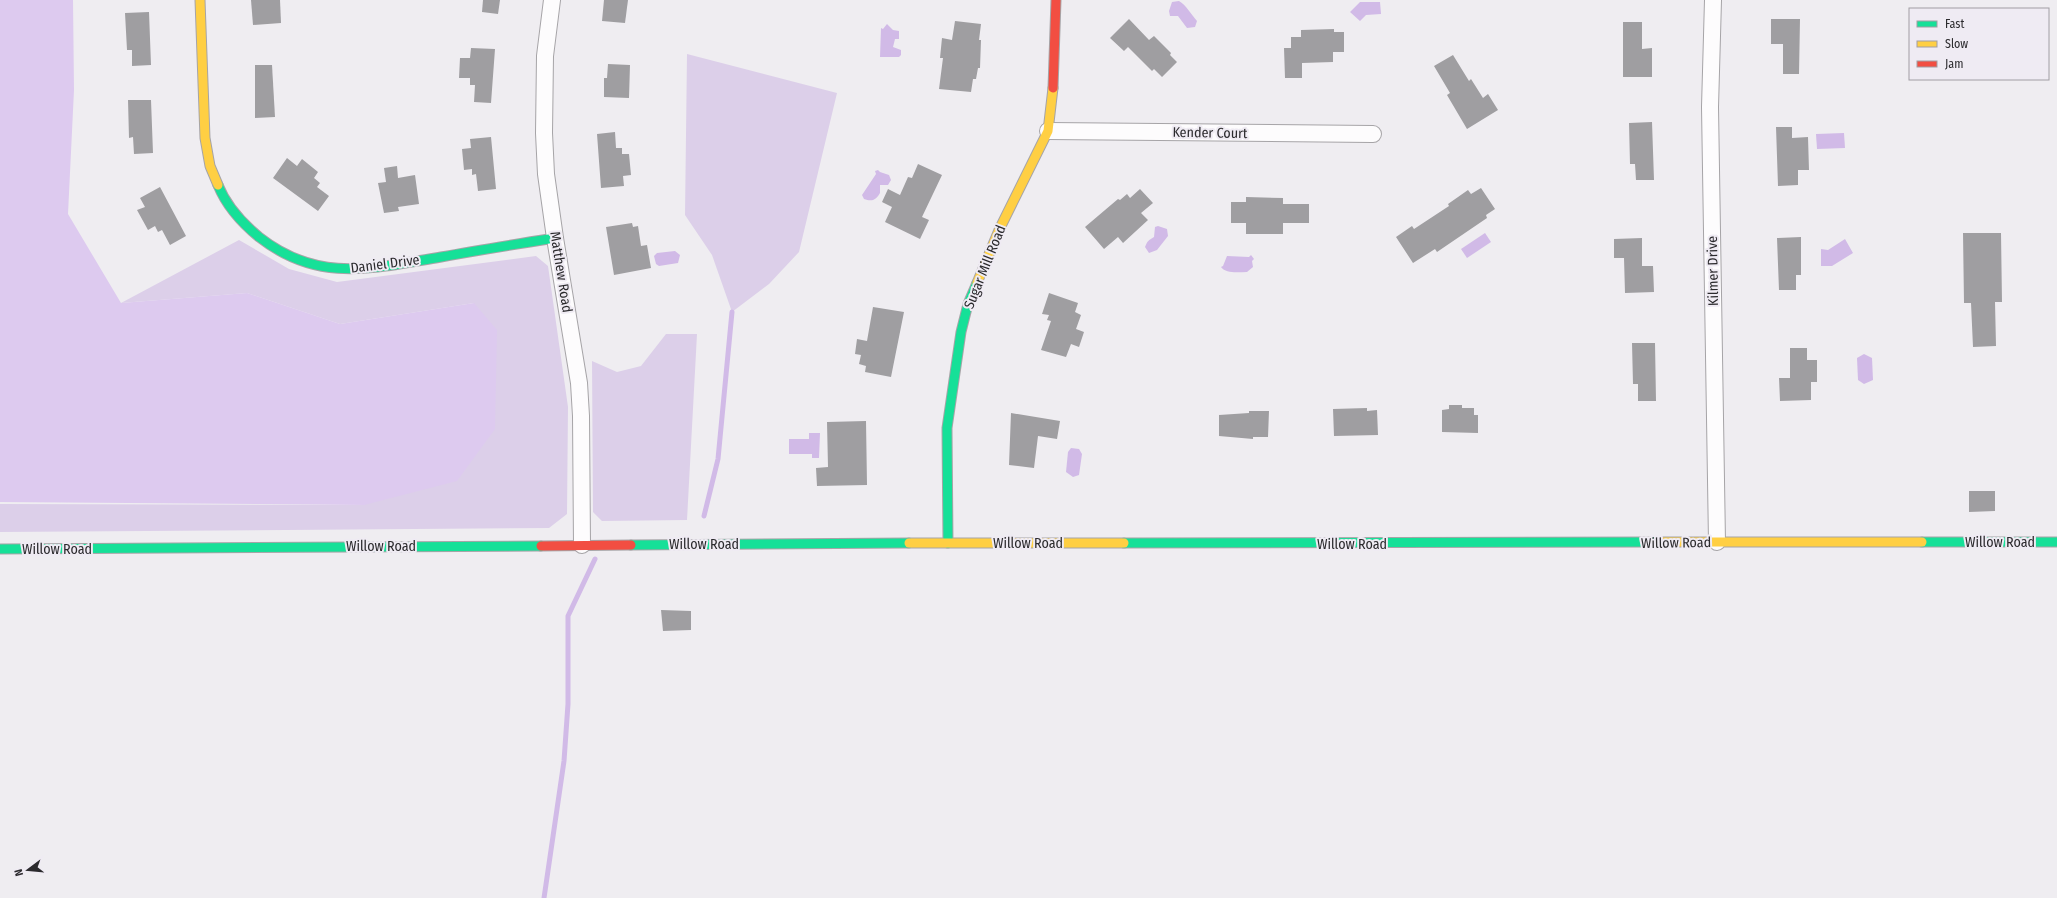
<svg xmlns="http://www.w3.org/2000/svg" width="2057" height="898" viewBox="0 0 2057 898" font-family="'Fira Sans Condensed',sans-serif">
<rect width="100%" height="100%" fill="#efedf1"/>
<g fill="#dccfe9">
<polygon points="687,54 837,93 799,252 769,284 732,312 712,255 685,215"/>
<polygon points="239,240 289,269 337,282 536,256 548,266 568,407 567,514 549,528 0,532 0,504 364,505 474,303 340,324 247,293 121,303"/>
<polygon points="666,334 697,334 687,520 602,521 593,512 592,361 617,372 641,366"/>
</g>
<polygon fill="#ddcaef" points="0,0 73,0 74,90 68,214 121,303 247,293 340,324 474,303 497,330 495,429 457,481 364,505 0,502"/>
<g fill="#d1bae7">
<path d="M1179,1C1186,5 1191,14 1197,21L1195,27L1187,28L1178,16H1170L1169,11L1172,2Z"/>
<polygon points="1360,2 1380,2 1381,14 1366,15 1360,21 1350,12"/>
<polygon points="887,24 893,30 899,31 899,39 895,39 893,47 901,50 901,55 899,57 880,57 881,28 883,29"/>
<polygon points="1844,133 1845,148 1817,149 1816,134"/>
<path d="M878,170L880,172L889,175L891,180L888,185H880V193C876,200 872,202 864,199L862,195L876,174L875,171Z"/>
<path d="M1158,226L1167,229L1168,236L1157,250L1149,253L1145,247C1148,240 1148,241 1154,237L1155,227Z"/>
<polygon points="1485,233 1491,242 1467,258 1461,249"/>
<polygon points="1845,239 1853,253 1832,266 1821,266 1821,249 1828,250"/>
<polygon points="675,251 680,255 678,263 659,266 656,264 654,256 657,253"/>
<path d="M1251,255L1254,259L1252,261L1253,267L1247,272C1238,272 1226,274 1221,267L1223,266L1227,256L1249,257Z"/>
<polygon points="1864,354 1872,358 1873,380 1864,384 1858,380 1857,358"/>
<polygon points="809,433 820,433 819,458 812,458 812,454 789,454 789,439 809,439"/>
<polygon points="1071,448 1079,449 1082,454 1079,475 1073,477 1066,472 1068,452"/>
</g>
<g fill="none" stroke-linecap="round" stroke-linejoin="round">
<g stroke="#d1bae7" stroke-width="5">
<polyline points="704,516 718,459 732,312"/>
<polyline points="544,898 564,761 568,704 568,616 595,559"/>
</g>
</g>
<g fill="#9f9ea1">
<polygon points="251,0 280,0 281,23 253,25"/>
<polygon points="483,0 500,0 498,14 482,12"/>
<polygon points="604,0 628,0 625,23 602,21"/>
<polygon points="149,12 151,65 132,66 132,50 127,50 125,13"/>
<polygon points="1129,19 1149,40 1154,36 1171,53 1170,55 1177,62 1162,77 1154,69 1152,71 1128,47 1124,51 1110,38"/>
<polygon points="1771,19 1800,19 1799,74 1783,74 1783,44 1771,44"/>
<polygon points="955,21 981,24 979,40 981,40 980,68 978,68 976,79 973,79 971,92 939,89 943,58 940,58 942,38 952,40"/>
<polygon points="1623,22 1642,22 1642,49 1652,48 1652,77 1623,77"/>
<polygon points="1334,29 1334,32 1344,32 1344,52 1333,52 1333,62 1302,63 1302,78 1285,78 1284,48 1291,48 1291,37 1301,37 1301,30"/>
<polygon points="471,48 495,49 491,103 474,102 475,85 470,85 470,78 459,78 460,58 470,58"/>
<polygon points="1453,55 1469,81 1471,79 1483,98 1488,94 1498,110 1467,129 1447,95 1450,93 1434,66"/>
<polygon points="608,64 630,65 629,98 604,97 604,78 607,78"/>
<polygon points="255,65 272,65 275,117 255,118"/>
<polygon points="128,100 151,100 153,153 134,154 133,137 129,138"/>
<polygon points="1652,122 1654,180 1636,180 1635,164 1630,164 1629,123"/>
<polygon points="1776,127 1792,127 1792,138 1808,137 1809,170 1798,170 1798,185 1778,186"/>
<polygon points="615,132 616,148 622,148 622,154 629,154 631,175 623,176 624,186 601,188 597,134"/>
<polygon points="491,137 496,189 478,191 476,174 472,175 472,169 464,170 462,149 471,148 470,139"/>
<polygon points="287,158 297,166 302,159 318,172 314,178 320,183 317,187 329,196 318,211 273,178"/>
<polygon points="918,164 942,175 922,217 929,220 920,239 885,222 892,207 882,202 888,189 900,195 908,177 912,178"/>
<polygon points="397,166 398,178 415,175 419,204 398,207 399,211 384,213 378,183 386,182 384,168"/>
<polygon points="160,187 186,236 170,245 162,230 158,232 155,226 148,230 137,210 145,207 140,198"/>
<polygon points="1481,188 1495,209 1486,215 1487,218 1437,252 1435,249 1413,263 1396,237 1412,226 1414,229 1449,206 1448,204 1468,190 1471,194"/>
<polygon points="1140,189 1153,203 1141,213 1148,220 1123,243 1118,237 1104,249 1085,227 1118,199 1120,200 1127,194 1130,198"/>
<polygon points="1246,197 1283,198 1283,204 1309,204 1309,223 1283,223 1283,234 1246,234 1246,223 1231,223 1231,202 1246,202"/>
<polygon points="632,223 633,227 638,226 641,246 647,245 651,268 614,275 606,227"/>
<polygon points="1963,233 2001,233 2002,302 1995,302 1996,346 1973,347 1971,303 1964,303"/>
<polygon points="1801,237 1801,275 1796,275 1796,290 1779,290 1777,238"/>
<polygon points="1642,238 1642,266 1653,266 1654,292 1625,293 1624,258 1614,258 1614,239"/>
<polygon points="1049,293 1078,303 1075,312 1081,315 1076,329 1084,332 1079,347 1071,344 1066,357 1041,350 1051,321 1047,320 1049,315 1042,314"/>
<polygon points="873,307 904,312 891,377 865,372 866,366 859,364 861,355 855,354 857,339 867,341"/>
<polygon points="1632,343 1655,343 1656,401 1638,401 1638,384 1633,384"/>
<polygon points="1790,348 1807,348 1807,360 1817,360 1817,382 1811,382 1811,400 1780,401 1779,378 1790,378"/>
<polygon points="1449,405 1462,405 1462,408 1474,408 1474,415 1478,415 1478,433 1442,432 1442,410 1449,409"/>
<polygon points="1367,408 1367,411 1377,410 1378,435 1334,436 1333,409"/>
<polygon points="1249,411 1269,411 1268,437 1253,437 1253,439 1219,436 1219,415 1249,413"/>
<polygon points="1011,413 1060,421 1057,439 1038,436 1034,468 1009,465"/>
<polygon points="866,421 867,485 817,486 816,468 828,467 827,422"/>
<polygon points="1969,491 1995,491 1995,511 1969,512"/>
<polygon points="661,610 691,611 691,630 663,631"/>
</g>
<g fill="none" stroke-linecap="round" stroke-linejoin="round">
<defs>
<g id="street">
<polyline points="552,0 545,56 544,133 546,174 555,238 579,383 581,416 582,545"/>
<polyline points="1713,0 1710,107 1717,542"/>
<polyline points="1048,131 1373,134"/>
</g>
<g id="fast">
<path d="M218,185C226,205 242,223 259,237C319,284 373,268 441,257C479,250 517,244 555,238"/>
<polyline points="1922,542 2057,542"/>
<polyline points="948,543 947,428 961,332 968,304 977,283"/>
<polyline points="1124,543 1657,542"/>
<polyline points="631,545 909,543"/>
<polyline points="0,549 541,546"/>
</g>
<g id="slow">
<polyline points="200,0 205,138 210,166 218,185"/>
<polyline points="977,283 999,230 1048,131 1053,88"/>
<polyline points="1657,542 1922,542"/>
<polyline points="909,543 1124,543"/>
</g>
<g id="jam">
<polyline points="1053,88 1056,0"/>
<polyline points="541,546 631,545"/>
</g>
</defs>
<use href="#street" stroke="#a6a4a7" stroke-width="18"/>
<use href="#fast" stroke="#a6a4a7" stroke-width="11"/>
<use href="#slow" stroke="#a6a4a7" stroke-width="11"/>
<use href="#jam" stroke="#a6a4a7" stroke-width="11"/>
<use href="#street" stroke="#fdfcfd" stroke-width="16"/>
<use href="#fast" stroke="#16e098" stroke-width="9"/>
<use href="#slow" stroke="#ffcf43" stroke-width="9"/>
<use href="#jam" stroke="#f24e42" stroke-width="9"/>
</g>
<g text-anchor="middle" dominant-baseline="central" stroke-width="4" stroke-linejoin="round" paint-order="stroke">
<g font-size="14" fill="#2b2a2d" stroke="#efebf3">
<text transform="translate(1210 133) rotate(1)">Kender Court</text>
<text transform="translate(385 264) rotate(-7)">Daniel Drive</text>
<text transform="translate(985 267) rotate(-68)">Sugar Mill Road</text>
<text transform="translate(1713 271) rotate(-91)">Kilmer Drive</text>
<text transform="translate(561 272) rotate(81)">Matthew Road</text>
<text x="2000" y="542">Willow Road</text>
<text x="1028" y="543">Willow Road</text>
<text transform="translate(1676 543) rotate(-1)">Willow Road</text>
<text x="704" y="544">Willow Road</text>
<text x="1352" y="544">Willow Road</text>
<text x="381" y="546">Willow Road</text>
<text x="57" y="549">Willow Road</text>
</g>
</g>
<rect x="1909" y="8" width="140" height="72" fill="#efebf3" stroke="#a19ea4"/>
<rect x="1917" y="21" width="20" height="6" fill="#16e098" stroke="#a19ea4"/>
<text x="1945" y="28" font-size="12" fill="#2b2a2d">Fast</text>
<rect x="1917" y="41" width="20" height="6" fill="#ffcf43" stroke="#a19ea4"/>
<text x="1945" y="48" font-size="12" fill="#2b2a2d">Slow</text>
<rect x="1917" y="61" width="20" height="6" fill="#f24e42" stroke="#a19ea4"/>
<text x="1945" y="68" font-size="12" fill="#2b2a2d">Jam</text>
<g transform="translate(28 870) rotate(254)" stroke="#efebf3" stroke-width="3" paint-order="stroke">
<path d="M0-3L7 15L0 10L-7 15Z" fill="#2b2a2d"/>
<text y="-6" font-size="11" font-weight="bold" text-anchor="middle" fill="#2b2a2d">N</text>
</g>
</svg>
